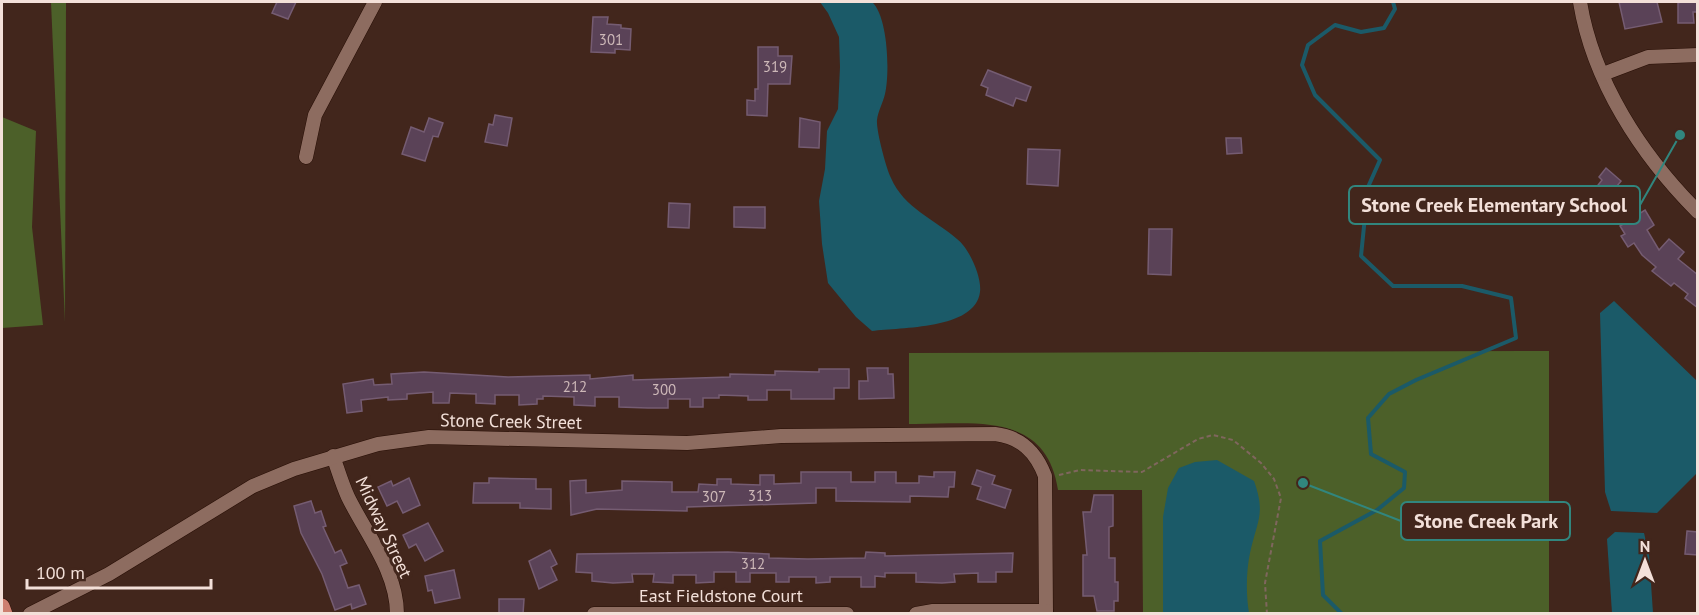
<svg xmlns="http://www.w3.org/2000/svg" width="1699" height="615" viewBox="0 0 1699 615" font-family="'PT Sans',sans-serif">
<rect width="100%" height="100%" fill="#42261c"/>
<g fill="#4c6029">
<polygon points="51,2 66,2 65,322"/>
<polygon points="2,117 36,131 32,227 43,325 2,328"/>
<path d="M1549,351V613H1143L1142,490H1058C1046,409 971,425 909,424V353Z"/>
</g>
<g fill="#1b5a68">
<path d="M820,2H872C888,16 890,73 885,94C883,103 878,111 877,120C876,130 886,168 891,178C904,208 934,219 957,239C969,248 982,277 980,292C975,330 901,327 872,331L856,317L828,283L822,244L819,201L825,169L827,131L838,109L840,67L839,37L828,13Z"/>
<polygon points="1614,301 1697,381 1697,473 1657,513 1611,511 1605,492 1600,313"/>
<path d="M1217,460L1254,481C1266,514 1257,521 1250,553C1246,572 1246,595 1249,613H1163V517L1168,488L1179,468L1195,462Z"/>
<polygon points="1615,532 1644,533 1649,554 1653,613 1612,613 1607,539"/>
</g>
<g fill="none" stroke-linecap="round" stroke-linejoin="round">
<polyline stroke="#1b5a68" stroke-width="4" points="1342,614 1323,595 1320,541 1377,510 1404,488 1405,472 1371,454 1368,418 1389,394 1416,380 1516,338 1511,298 1462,286 1393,286 1361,256 1368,187 1380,160 1315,95 1302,65 1308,45 1335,25 1361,32 1384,28 1395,9 1393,2"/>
</g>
<g fill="#5a4257" stroke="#755c72" stroke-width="1.5">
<polygon points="277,2 296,2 288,19 272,13"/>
<polygon points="1619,2 1657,2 1662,22 1625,29"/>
<polygon points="1681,2 1698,2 1698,12 1693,12 1694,23 1678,23 1678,3"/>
<polygon points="593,17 608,17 607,24 621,25 621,28 631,29 630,50 615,49 615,53 591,52"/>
<polygon points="758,47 778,47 778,56 792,56 790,84 768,84 767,116 747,115 747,100 755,101 755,89 758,89"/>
<polygon points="988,70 1031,87 1026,101 1016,98 1013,106 986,95 988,88 981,85"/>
<polygon points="495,115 512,118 507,146 485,142 489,124 493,125"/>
<polygon points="429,118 443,123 438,137 433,136 425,161 402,154 411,127 424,132"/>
<polygon points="800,118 820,122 819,148 799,147"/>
<polygon points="1226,138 1241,138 1242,153 1227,154"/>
<polygon points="1028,149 1060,150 1058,186 1027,184"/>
<polygon points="1606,168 1621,181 1617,186 1630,197 1616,214 1592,193 1602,180 1599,177"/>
<polygon points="669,203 690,204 689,228 668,227"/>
<polygon points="734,207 765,207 765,228 734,227"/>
<polygon points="1645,210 1654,225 1647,230 1659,250 1669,239 1684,252 1678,259 1698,275 1698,308 1685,298 1688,294 1674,283 1671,286 1652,271 1656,267 1642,255 1634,243 1628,247 1621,236 1625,234 1620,226"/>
<polygon points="1149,229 1172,229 1171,275 1148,274"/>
<polygon points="867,368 888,368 888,374 893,374 894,398 859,399 859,381 868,381"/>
<polygon points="819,369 849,369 849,388 834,388 834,399 791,399 791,390 767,390 767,400 748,400 748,396 719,395 719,398 703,398 703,407 690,407 690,399 668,399 668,408 648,408 619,407 619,397 595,397 595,406 574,405 574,397 543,396 543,399 537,399 537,404 519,405 519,395 495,395 495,404 476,403 476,394 450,393 449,403 433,403 433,392 407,394 407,399 388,400 388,397 361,400 362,411 347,413 343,384 373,379 374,385 392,384 391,374 424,372 508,377 590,375 590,379 633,375 633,380 730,377 730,374 775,375 775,371 819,372"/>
<polygon points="977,470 995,476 992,484 1011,490 1005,508 977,499 981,487 972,484"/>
<polygon points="801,472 851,472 851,482 875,482 875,472 896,472 896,483 919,483 919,476 934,477 934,472 955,472 954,487 949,487 948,497 910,496 910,502 836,501 836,488 816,488 816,503 687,507 687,511 597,509 571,515 570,481 586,480 586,493 622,490 622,481 672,482 672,492 698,492 699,484 717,485 717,479 731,479 731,484 760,485 760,475 774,475 774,484 801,483"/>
<polygon points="409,478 420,505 403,513 397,501 387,506 378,487 391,481 393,486"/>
<polygon points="489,478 536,479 536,489 551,489 551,509 520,508 520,503 473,503 474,483 489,483"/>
<polygon points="1094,495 1113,495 1113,526 1109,527 1109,558 1115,558 1115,582 1118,582 1118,601 1114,601 1114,611 1097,611 1094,596 1083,596 1083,555 1087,555 1083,512 1091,512"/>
<polygon points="311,501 315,513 321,511 326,526 323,527 335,553 341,550 347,563 340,566 348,588 359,585 366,604 352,609 351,604 335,610 322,574 301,533 294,506"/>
<polygon points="428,523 443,551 425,561 416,544 409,548 403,535"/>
<polygon points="1687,531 1698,532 1698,555 1685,554"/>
<polygon points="550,550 557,564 551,567 557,580 539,589 529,561"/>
<polygon points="728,552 769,554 769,558 808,559 865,558 866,552 885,553 885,556 1013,553 1012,572 996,572 996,582 978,582 978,573 954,574 955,582 942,583 916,582 916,573 885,573 885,577 875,576 875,587 861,587 861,577 830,577 830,582 816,583 816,577 789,577 789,582 776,582 776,573 750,573 750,582 736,582 736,572 714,572 714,582 696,583 696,575 673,575 673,583 653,582 654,574 632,574 633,582 613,583 592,581 592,573 576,572 577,554"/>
<polygon points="454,570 460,598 435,603 432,590 428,591 425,576"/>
<polygon points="499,599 524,599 523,614 499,614"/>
</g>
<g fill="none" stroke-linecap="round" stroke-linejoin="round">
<defs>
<g id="minor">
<path d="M1580,2C1593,81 1641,155 1698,212"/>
<polyline points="1603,74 1648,57 1698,55"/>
<polyline points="306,157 315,115 375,2"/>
<path d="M333,456C338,470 342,484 348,497C366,534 397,571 397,614"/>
<path d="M30,614L109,574L253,486L294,469L378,444L429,437L687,443L781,436L995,434C1021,437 1036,452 1045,476L1046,614"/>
<polyline points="594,614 847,614"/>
<polyline points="916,614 933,611 1046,611"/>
</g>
<polyline id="major" points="2,606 5,614"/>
</defs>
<use href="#minor" stroke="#270e05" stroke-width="15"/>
<use href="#major" stroke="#270e05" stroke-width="16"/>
<polyline stroke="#7f665d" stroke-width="2" stroke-dasharray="4.5 3" stroke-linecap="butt" points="1059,475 1080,470 1142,472 1198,439 1213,435 1233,440 1261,463 1274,479 1281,498 1265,583 1267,614"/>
<use href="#minor" stroke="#8d6c60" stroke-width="14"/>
<use href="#major" stroke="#cd7f70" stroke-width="15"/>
</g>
<g text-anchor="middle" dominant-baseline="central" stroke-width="6" stroke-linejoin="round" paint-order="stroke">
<g font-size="15" fill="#cdb8b8">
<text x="611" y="39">301</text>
<text x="775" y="66">319</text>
<text x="575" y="386">212</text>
<text x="664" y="389">300</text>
<text x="760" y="495">313</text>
<text x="714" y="496">307</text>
<text x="753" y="563">312</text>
</g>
<g font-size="18" fill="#f3e0d9" stroke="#42261c">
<text transform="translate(511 421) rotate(1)">Stone Creek Street</text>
<text transform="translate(384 527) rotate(65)">Midway Street</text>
<text x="721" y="595">East Fieldstone Court</text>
</g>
</g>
<path fill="none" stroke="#31867e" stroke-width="2" d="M1680 135L1640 205M1303 483L1401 521"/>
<g fill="#31867e" stroke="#42261c" stroke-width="2">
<circle cx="1680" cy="135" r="6"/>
<circle cx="1303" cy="483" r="6"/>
</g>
<g fill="#42261c" stroke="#31867e" stroke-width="2">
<rect x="1349" y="186" width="291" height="38" rx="6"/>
<rect x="1401" y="502" width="169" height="38" rx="6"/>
</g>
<g font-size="20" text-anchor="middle" font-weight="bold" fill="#f3e0d9">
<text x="1494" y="212">Stone Creek Elementary School</text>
<text x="1486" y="528">Stone Creek Park</text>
</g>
<rect width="1699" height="615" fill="none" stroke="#f3e0d9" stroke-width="6"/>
<g transform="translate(1645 561)" stroke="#42261c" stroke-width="4.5" paint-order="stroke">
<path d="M0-4.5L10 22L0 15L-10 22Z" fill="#f3e0d9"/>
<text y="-9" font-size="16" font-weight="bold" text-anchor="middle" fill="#f3e0d9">N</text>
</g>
<path d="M27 579v9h184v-9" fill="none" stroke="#f3e0d9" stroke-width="3"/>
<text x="36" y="579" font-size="18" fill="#f3e0d9" stroke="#42261c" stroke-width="4.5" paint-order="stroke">100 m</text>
</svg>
